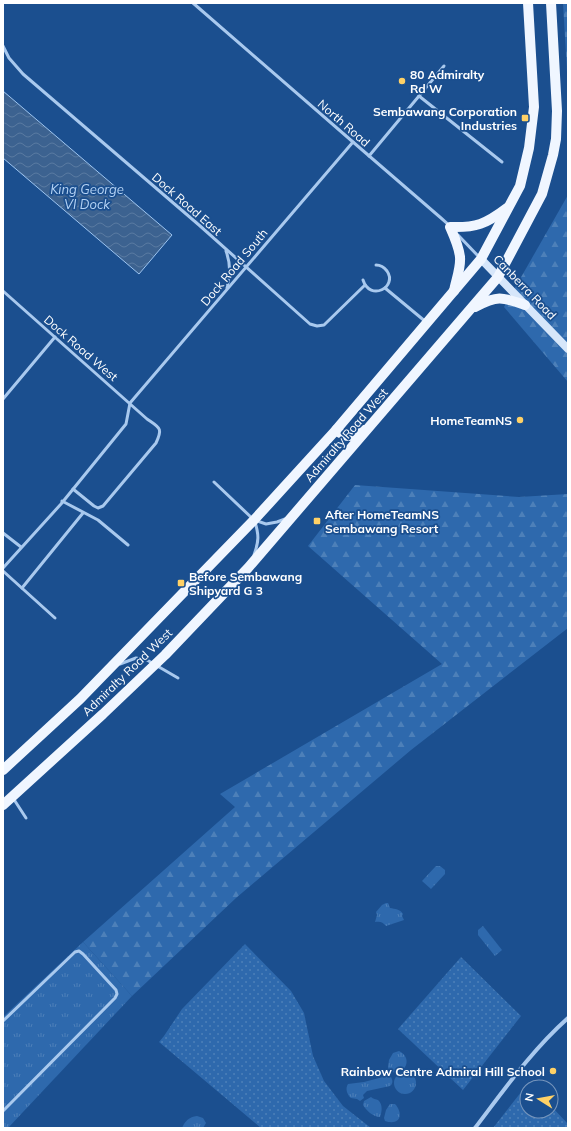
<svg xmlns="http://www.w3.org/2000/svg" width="571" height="1131" viewBox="0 0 571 1131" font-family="Mulish,sans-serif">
<defs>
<pattern id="grass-dots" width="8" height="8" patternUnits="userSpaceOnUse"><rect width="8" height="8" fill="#2e69ad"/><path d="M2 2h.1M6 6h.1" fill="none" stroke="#4d80b9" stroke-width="1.8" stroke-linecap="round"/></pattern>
<pattern id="forest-firs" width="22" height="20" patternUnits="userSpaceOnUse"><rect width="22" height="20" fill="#2e69ad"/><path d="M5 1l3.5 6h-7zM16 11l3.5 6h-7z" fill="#4d80b9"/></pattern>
<pattern id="park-tufts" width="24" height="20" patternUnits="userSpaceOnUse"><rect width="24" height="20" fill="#2e69ad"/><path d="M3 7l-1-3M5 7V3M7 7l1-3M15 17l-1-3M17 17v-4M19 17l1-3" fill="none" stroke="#4d80b9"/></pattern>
<pattern id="water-waves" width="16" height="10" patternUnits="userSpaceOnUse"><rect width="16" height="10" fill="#3c6290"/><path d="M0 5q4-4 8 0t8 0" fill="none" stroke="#597aa1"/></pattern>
</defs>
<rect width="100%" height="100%" fill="#1b4f8f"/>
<g fill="url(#grass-dots)">
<polygon points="245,944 291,991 304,1013 313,1056 324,1081 343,1106 371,1128 261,1128 159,1042 164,1036 182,1009"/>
<polygon points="461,957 521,1016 463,1090 398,1029"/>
<polygon points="529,1082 534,1087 527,1087 527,1111 551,1111 551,1106 568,1124 568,1128 493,1128"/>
</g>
<g fill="url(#forest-firs)">
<polygon points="563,3 568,3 568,89"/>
<polygon points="568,195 568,382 504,307"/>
<polygon points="355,485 519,497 568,494 568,628 411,750 236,898 132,996 83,942 235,807 220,794 442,664 308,546"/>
</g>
<g fill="url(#park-tufts)">
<polygon points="436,866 440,866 445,870 445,874 431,889 422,881"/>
<path d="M386,903H388L390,908C395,909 400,909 403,914L402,916L404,920L386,926C383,922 380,921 375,922L377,915L376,912L382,905Z"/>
<polygon points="483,926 502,950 495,956 478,935 478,930"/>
<polygon points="83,942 132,996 8,1128 3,1128 3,1017"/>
<path d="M399,1051C413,1058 406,1075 391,1072L388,1068L389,1060L393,1053Z"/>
<circle cx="405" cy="1083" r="11"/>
<path d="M387,1076L391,1077C393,1081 393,1083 390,1086L367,1091L363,1095L364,1098L360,1101L357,1099L351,1098C347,1095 345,1088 348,1084L364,1082Z"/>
<path d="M371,1097C373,1099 376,1099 378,1100C383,1104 382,1112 380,1117C373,1117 366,1110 363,1105L364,1101Z"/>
<path d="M390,1104H395C404,1114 400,1126 385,1121L384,1118L386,1110Z"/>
<path d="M197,1116L203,1118L206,1123L203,1128H182C185,1121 189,1117 197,1116Z"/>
</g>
<polygon fill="url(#water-waves)" stroke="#9cc4f0" points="3,91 172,235 139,274 3,158"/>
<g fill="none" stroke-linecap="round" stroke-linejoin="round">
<g stroke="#a9c9ee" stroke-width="3">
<polyline points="193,3 353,142 441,218 450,226"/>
<polyline points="3,46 9,58 23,74 199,225 310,324 317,326 324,325 365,285"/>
<polyline points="419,96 502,162"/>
<polyline points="369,156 444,66"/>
<polyline points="458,235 480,258"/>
<path d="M226,251C231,265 230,273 227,288"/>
<path d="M363,280C370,302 398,287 387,271C384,267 381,265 376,265"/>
<polyline points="385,288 426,322"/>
<path d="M3,291L147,419C160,428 163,428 156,443L103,506L98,508L94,506L73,489"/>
<polyline points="3,399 55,337"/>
<polyline points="214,482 254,520 266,524 277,522 285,519"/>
<polyline points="62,501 98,520 128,545"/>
<polyline points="3,533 21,547"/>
<path d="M254,555C259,541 259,535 255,522"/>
<polyline points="3,568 61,504 126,424 130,403 353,142"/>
<polyline points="3,571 55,618"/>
<polyline points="22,588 83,513"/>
<polyline points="120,664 136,658 147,660 178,678"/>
<polyline points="13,798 26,818"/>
<polyline points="3,1021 75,952 79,951 83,954 116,990 117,994 115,998 3,1111"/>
</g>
<path stroke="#a9c9ee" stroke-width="4" d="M475,1128C504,1090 532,1050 568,1018"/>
<polyline stroke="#d6e6fa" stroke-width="8" points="481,259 568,349"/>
<g stroke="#f0f6ff" stroke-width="10">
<path d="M454,291C456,280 461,268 460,257C459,247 454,236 450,227C476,228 486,224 507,208"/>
<path d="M475,307C498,295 502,297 525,305"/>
<path d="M336,430C346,438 353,438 364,430"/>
<polyline points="3,770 80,699 254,520 336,430 481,259 520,186 529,148 534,107 528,3"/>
<polyline points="3,805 103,714 165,655 248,568 498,277 542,194 553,155 556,139 557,111 551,3"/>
</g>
</g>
<g fill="#ffd166" stroke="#1b4f8f" stroke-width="1.5">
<circle cx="402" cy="81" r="4"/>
<rect x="521" y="114" width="8" height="8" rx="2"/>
<circle cx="520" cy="420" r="4"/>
<rect x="313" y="517" width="8" height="8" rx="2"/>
<rect x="177" y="579" width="8" height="8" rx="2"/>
<circle cx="553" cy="1071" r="4"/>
</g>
<g text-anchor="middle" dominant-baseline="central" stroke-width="3.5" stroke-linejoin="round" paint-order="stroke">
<g font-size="12" font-weight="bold" fill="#fff" stroke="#1b4f8f" text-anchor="start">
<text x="410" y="74">80 Admiralty<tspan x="410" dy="14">Rd W</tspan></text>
<text x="517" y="111" text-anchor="end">Sembawang Corporation<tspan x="517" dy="14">Industries</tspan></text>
<text x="512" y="420" text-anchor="end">HomeTeamNS</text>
<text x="325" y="514">After HomeTeamNS<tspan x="325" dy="14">Sembawang Resort</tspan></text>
<text x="189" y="576">Before Sembawang<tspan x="189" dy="14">Shipyard G 3</tspan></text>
<text x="545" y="1071" text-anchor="end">Rainbow Centre Admiral Hill School</text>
</g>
<g font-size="12" fill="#fff" stroke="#1b4f8f">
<text transform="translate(344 123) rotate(41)">North Road</text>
<text transform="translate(187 204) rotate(41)">Dock Road East</text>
<text transform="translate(234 267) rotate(-50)">Dock Road South</text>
<text transform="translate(525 287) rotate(46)">Canberra Road</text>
<text transform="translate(81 348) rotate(41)">Dock Road West</text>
<text transform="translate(346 435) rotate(-49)">Admiralty Road West</text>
<text transform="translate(127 672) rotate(-44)">Admiralty Road West</text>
</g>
<g font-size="13" font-style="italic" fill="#b5d3f5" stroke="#1b4f8f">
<text x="87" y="189">King George<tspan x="87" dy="15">VI Dock</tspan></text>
</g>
</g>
<rect width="571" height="1131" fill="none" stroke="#ffffff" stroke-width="8"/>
<g transform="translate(539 1099) rotate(281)"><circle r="19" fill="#1b4f8f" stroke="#7695bc"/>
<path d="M0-3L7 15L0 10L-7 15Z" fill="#ffd166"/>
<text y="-6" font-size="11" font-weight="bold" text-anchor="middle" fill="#ffffff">N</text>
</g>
</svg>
